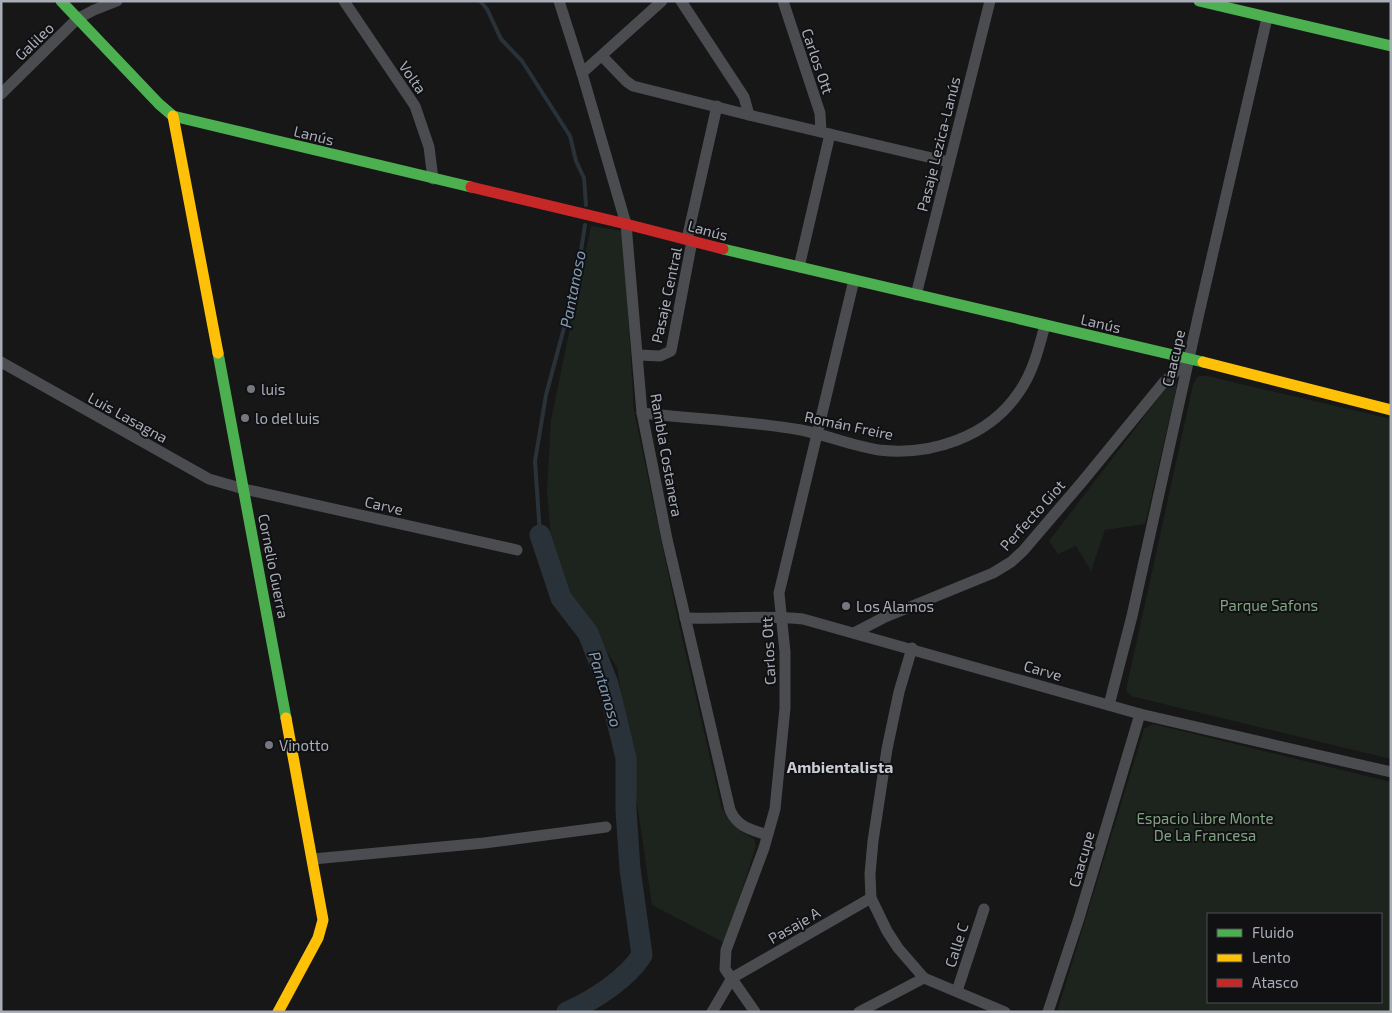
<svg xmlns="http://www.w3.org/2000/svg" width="1392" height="1013" viewBox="0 0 1392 1013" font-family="'Exo 2',sans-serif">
<rect width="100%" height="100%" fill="#171717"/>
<g fill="#1d241e" fill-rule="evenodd">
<path d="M591,226L623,231L634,411L678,620L722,809C731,826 738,830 754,839L756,846L725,943L652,905L617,667L567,592L552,550L547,492L551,420Z"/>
<polygon points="1200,376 1207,376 1391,419 1391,759 1131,696 1126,690 1193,385 1197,377"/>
<polygon points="1171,382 1176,382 1176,391 1145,524 1105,530 1091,571 1076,546 1058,554 1049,541"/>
<path d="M1153,724L1391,782V1012H1057L1144,729ZM1208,914H1381V1002H1208Z"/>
</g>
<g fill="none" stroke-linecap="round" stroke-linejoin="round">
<g stroke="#2a3239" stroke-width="4">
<polyline points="480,1 487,9 501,39 522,61 570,136 576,161 584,178 586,205"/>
<polyline points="540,535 535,461 546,395 568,313 578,270 585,225"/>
</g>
<path stroke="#2a3239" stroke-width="21" d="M540,535L561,598L588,633L608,684L626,758V810L630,869L642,955C628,978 593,1001 567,1012"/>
<g stroke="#4b4c50" stroke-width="11">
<polyline points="344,1 415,106 429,147 433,179"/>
<path d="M559,1L582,73L626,224L642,413L667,539L730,810C738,828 751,829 767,835"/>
<polyline points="681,1 744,97 749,115"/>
<polyline points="783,1 820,113 821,132"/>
<polyline points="602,56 626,81 633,86 749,115 949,162"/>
<polyline points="582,73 662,1"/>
<polyline points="1,94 77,19 94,10 117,1"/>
<polyline points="687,239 717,106"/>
<polyline points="799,267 830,134"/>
<polyline points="916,295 990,1"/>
<polyline points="638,355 660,356 671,351 692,241"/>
<polyline points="1,362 209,479 244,489 517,550"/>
<path d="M642,413C695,419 749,421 801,430C827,435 852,446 879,450C931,456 989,437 1019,392C1033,372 1039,348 1045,325"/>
<path d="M685,618C724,619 764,615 803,619L1140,714L1391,772"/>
<polyline points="854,633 883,618 993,573 1011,562 1023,551 1082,482 1164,382 1190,359"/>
<polyline points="912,648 899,692 887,749 873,841 870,874 871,898 887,931 898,948 924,978 1005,1012"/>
<polyline points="1109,705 1132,616 1199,313 1267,18"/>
<polyline points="313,859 484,843 606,827"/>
<polyline points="957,991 984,909"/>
<polyline points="712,1012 732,978 871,898"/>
<polyline points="755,1012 725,969 726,950 764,848 775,809 785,708 785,652 779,593 854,280"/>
<polyline points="859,1012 924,978"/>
<polyline points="1048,1012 1079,918 1140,714"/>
</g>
<g stroke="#4caf50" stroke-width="11">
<polyline points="61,1 159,104 173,116 471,187"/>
<polyline points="1199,1 1391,46"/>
<polyline points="723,249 1203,362"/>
<polyline points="218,353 286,718"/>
</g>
<g stroke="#ffc107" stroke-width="11">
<polyline points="173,116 218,353"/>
<polyline points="1203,362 1391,410"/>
<polyline points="278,1012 318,938 323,920 286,718"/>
</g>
<polyline stroke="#c62828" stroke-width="11" points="471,187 626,224 723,249"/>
</g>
<g fill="#757880" stroke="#111113" stroke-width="2">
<circle cx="251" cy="389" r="5"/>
<circle cx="245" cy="418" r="5"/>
<circle cx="846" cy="606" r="5"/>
<circle cx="269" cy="745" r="5"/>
</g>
<g text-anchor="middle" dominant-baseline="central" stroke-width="4" stroke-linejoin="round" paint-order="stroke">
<g font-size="15" fill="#a8adb8" stroke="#111113">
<text transform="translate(34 41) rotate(-44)">Galileo</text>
<text transform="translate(818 61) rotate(71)">Carlos Ott</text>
<text transform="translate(413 77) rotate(55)">Volta</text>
<text transform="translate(314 135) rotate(14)">Lanús</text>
<text transform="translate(938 144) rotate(-76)">Pasaje Lezica-Lanús</text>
<text transform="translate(708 230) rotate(15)">Lanús</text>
<text transform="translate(666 295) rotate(-78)">Pasaje Central</text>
<text transform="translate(1101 323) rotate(13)">Lanús</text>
<text transform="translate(1173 358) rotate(-77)">Caacupe</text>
<text transform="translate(128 417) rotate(29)">Luis Lasagna</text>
<text transform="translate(849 425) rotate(12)">Román Freire</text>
<text transform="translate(667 455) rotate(80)">Rambla Costanera</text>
<text transform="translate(384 505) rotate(13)">Carve</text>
<text transform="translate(1032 515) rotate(-48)">Perfecto Giot</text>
<text transform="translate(274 566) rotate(79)">Cornelio Guerra</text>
<text transform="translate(768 651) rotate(-93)">Carlos Ott</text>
<text transform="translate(1043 670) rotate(16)">Carve</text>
<text transform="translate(1081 859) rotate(-74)">Caacupe</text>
<text transform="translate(794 925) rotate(-30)">Pasaje A</text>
<text transform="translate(956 945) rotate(-72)">Calle C</text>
</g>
<g font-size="15" fill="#a8adb8" stroke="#111113" text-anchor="start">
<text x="261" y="389">luis</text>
<text x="255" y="418">lo del luis</text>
<text x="856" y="606">Los Alamos</text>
<text x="279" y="745">Vinotto</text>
</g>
<g font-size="15" fill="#7fa381" stroke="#111113">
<text x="1269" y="605">Parque Safons</text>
<text x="1205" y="818">Espacio Libre Monte<tspan x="1205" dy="17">De La Francesa</tspan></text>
</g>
<g font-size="16" font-style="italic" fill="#7f9bb3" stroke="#111113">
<text transform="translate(572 289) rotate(-79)">Pantanoso</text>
<text transform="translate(606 689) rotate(73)">Pantanoso</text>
</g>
<g font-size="16" font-weight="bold" fill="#c9ccd4" stroke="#111113">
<text x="840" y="766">Ambientalista</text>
</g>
</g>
<rect width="1392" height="1013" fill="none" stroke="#a8adb8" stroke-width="5"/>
<rect x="1207" y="913" width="175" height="90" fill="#111113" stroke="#4d4f55"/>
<rect x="1217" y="929" width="25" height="8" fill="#4caf50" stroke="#4d4f55"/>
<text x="1252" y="938" font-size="15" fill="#a8adb8">Fluido</text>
<rect x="1217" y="954" width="25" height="8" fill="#ffc107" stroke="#4d4f55"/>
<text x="1252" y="963" font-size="15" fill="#a8adb8">Lento</text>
<rect x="1217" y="979" width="25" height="8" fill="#c62828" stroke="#4d4f55"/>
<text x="1252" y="988" font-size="15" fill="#a8adb8">Atasco</text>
</svg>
